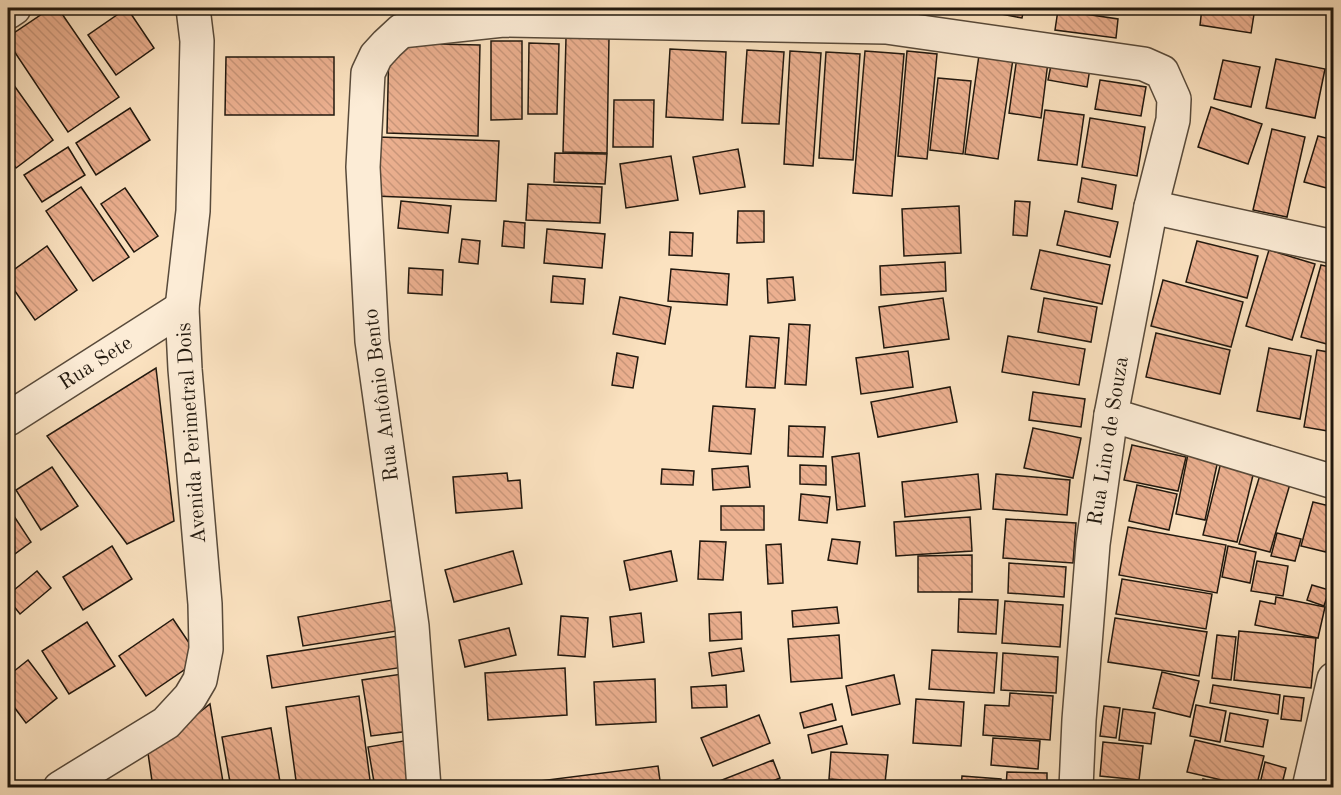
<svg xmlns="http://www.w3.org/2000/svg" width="1341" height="795" viewBox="0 0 1341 795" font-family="'Old Standard TT',serif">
<defs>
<pattern id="building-back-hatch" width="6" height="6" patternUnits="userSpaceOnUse" patternTransform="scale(1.5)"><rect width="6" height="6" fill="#ecb090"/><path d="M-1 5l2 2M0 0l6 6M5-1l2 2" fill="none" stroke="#ca977b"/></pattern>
</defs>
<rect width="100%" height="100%" fill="#fbe2c0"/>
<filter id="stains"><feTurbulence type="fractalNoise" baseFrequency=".00333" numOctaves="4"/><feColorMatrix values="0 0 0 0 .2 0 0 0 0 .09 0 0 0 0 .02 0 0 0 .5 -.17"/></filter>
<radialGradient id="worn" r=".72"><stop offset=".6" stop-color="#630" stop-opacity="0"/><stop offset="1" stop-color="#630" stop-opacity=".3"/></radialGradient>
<g fill="url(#building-back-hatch)" stroke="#21180e" stroke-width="1.5">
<polygon points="51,8 58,8 119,97 68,132 8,42 8,37"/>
<polygon points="127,8 154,48 116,75 88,35"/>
<polygon points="991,8 1024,8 1022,18 990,12"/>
<polygon points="1202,8 1255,8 1251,33 1200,25"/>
<polygon points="1058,10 1118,19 1116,38 1055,30"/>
<polygon points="566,38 609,38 607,153 563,152"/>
<polygon points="491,41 522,41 522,119 491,120"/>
<polygon points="389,43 480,45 478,136 387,133"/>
<polygon points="529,43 559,44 557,114 528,114"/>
<polygon points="670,49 726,52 723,120 666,117"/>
<polygon points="747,50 784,52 779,124 742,123"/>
<polygon points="790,51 821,53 813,166 784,164"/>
<polygon points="865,51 904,54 892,196 853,193"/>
<polygon points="907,51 937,54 927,159 898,156"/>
<polygon points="826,52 860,54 853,160 819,158"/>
<polygon points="979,55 1013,59 998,159 965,154"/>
<polygon points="1053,55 1091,62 1087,87 1048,80"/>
<polygon points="226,57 334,57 334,115 225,115"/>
<polygon points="1017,57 1048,62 1041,118 1009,113"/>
<polygon points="1276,59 1325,69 1315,118 1266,108"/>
<polygon points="1223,60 1260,67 1251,107 1214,99"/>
<polygon points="938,78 971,81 963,154 930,150"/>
<polygon points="1100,80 1146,87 1141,116 1095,109"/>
<polygon points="13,84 53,140 16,168 8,156 8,88"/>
<polygon points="614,100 654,100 653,147 613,147"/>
<polygon points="1211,107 1262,124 1248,164 1198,147"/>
<polygon points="130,108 150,140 96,175 76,143"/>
<polygon points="1045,110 1084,115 1077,165 1038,160"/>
<polygon points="1090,118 1145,127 1137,176 1082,167"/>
<polygon points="1272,129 1305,137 1287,217 1253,210"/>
<polygon points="1318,136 1334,140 1334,190 1304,182"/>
<polygon points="378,137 499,141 496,201 375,196"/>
<polygon points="68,147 85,175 42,202 24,175"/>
<polygon points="738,149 745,187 700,194 693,157"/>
<polygon points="555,153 607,154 605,184 554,182"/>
<polygon points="671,156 678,200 626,208 620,164"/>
<polygon points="1082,178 1116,185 1112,209 1078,202"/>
<polygon points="528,184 602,187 600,223 526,220"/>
<polygon points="81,187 129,257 93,281 46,211"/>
<polygon points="125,188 158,236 134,252 101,204"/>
<polygon points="401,201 451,206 448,233 398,228"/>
<polygon points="1015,201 1030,202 1027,236 1013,235"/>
<polygon points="959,206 961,253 904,256 902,209"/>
<polygon points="738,211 764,211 764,242 737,243"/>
<polygon points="1065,211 1118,222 1110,257 1057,245"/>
<polygon points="504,221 525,223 524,248 502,246"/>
<polygon points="547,229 605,234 602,268 544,263"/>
<polygon points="670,232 693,233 692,256 669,255"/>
<polygon points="462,239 480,241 478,264 459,262"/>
<polygon points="1197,241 1258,256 1247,298 1186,282"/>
<polygon points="47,246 77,290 35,320 8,281 8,274"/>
<polygon points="1040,250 1110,265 1102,304 1031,289"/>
<polygon points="1269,250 1315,264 1292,340 1246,326"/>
<polygon points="945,262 946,291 881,295 880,266"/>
<polygon points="1321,265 1334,268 1334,346 1301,337"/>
<polygon points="409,268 443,270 442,295 408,293"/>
<polygon points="671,269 729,274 727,305 668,301"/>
<polygon points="553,276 585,279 583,304 551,302"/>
<polygon points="793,277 795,300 768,303 767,279"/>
<polygon points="1163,280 1243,302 1231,347 1151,326"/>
<polygon points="620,297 671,307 665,344 613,334"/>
<polygon points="943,298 949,339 884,348 879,307"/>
<polygon points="1044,298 1097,307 1091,342 1038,332"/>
<polygon points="789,324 810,325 806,385 785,384"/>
<polygon points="1156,333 1230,350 1220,394 1146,377"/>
<polygon points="750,336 779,338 775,388 746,387"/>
<polygon points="1008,336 1085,349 1079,385 1002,372"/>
<polygon points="1269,348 1311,356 1300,419 1257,411"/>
<polygon points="1317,350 1334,353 1334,432 1304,427"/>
<polygon points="908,351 913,387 861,394 856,358"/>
<polygon points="617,353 638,357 633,388 612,385"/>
<polygon points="156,368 174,521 127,544 47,436"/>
<polygon points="950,387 957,422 878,437 871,402"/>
<polygon points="1033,392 1085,399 1081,427 1029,420"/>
<polygon points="713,406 755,409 751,454 709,451"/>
<polygon points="789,426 825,427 823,457 788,456"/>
<polygon points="1033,428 1081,438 1073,478 1024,468"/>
<polygon points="1132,445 1186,457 1178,491 1124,480"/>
<polygon points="859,453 865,506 837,510 832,457"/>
<polygon points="1188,454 1218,460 1205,520 1176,514"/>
<polygon points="1221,462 1254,471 1237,542 1203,535"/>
<polygon points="800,465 826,466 826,485 800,484"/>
<polygon points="748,466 750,487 713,490 712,469"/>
<polygon points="52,467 78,506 41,530 16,490"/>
<polygon points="662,469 694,471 693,485 661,484"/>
<polygon points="507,473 508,481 520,480 522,508 456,513 453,477"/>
<polygon points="978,474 981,509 905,517 902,482"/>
<polygon points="996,474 1070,480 1067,515 993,509"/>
<polygon points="1260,475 1290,484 1270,552 1239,544"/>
<polygon points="1137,485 1177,494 1169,530 1129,521"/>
<polygon points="801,494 830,497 827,523 799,520"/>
<polygon points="1313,502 1334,507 1334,525 1326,552 1301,546"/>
<rect x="721" y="506" width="43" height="24"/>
<polygon points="8,507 31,542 8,559"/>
<polygon points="970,517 972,551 896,556 894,522"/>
<polygon points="1006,519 1076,523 1073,563 1003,558"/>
<polygon points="1128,527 1226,545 1217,593 1119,575"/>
<polygon points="1277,533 1301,539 1295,561 1271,556"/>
<polygon points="832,539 860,542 857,564 828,560"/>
<polygon points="700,541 726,542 723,580 698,579"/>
<polygon points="781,544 783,583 768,584 766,545"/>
<polygon points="112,546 132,579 83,610 63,577"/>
<polygon points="1228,546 1256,552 1250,583 1222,577"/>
<polygon points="513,551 522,584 454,602 445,570"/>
<polygon points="671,551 677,581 630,590 624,561"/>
<polygon points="972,555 972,592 918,592 918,556"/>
<polygon points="1257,561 1288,566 1283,596 1251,591"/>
<polygon points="1009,563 1066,567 1064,597 1008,593"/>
<polygon points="37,571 51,588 20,614 8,599 8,595"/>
<polygon points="1122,579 1212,594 1206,629 1116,614"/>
<polygon points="1312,585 1329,590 1324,606 1307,600"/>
<polygon points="1276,597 1325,607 1318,638 1255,625 1260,601 1275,604"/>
<polygon points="398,599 403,630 303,646 298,617"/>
<polygon points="959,599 998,600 996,634 958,632"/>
<polygon points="1005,601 1063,605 1060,647 1002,643"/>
<polygon points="837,607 839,623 793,627 792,611"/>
<polygon points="741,612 742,639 710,641 709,614"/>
<polygon points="641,613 644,642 613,647 610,617"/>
<polygon points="561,616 588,618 585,657 558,655"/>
<polygon points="1115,618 1207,632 1199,676 1108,662"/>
<polygon points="173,619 200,659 146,696 119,656"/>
<polygon points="87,622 115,666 69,694 42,651"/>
<polygon points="509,628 516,655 465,667 459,640"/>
<polygon points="1239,631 1316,638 1311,688 1234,680"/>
<polygon points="405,635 410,666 272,688 267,656"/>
<polygon points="839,635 842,678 791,682 788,639"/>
<polygon points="1217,635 1236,637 1231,680 1212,678"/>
<polygon points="741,648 744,671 712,676 709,653"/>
<polygon points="932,650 997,653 994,693 929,689"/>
<polygon points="1003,653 1058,657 1056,693 1001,690"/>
<polygon points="28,660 57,698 26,723 8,699 8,676"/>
<polygon points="565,668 567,715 488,720 485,673"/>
<polygon points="1162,672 1199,681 1190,717 1153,708"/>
<polygon points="402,674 410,731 371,736 362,680"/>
<polygon points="894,675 900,704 852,715 846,686"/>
<polygon points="655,679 656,722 596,725 594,682"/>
<polygon points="726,685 727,707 692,708 691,687"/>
<polygon points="1213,685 1280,695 1278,714 1210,703"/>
<polygon points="1010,693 1053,696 1050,740 983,735 985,705 1009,706"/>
<polygon points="359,696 370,780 332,785 333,788 297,788 286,707"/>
<polygon points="1284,696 1304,698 1301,721 1281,719"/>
<polygon points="916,699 964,702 961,746 913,743"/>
<polygon points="210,704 224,788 153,788 148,753"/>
<polygon points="832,704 836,720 804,728 800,713"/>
<polygon points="1196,705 1226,711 1220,742 1190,736"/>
<polygon points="1104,706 1120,708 1116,738 1100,736"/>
<polygon points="1123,709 1155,713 1151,744 1119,740"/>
<polygon points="1230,713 1268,720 1263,747 1225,741"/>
<polygon points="759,715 770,743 713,766 701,738"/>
<polygon points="842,726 847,744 812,753 808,735"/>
<polygon points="271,728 281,788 231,788 222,737"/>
<polygon points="993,738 1040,741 1038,769 991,765"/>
<polygon points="409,740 416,788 375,788 368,747"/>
<polygon points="1195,740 1264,756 1256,788 1187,772"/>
<polygon points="1103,742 1143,746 1139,780 1100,776"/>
<polygon points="831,752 888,755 885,783 829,779"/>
<polygon points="773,760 780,778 755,788 714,788 712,784"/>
<polygon points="1333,760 1334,788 1327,788"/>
<polygon points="1265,762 1286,768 1281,788 1259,788"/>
<polygon points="658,766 661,788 485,788"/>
<polygon points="1007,772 1047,773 1047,788 1006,788"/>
<polygon points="962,776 1001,779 1001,788 961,788"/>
<polygon points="1203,779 1241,788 1201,788"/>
<polygon points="1100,781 1161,788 1100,788"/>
</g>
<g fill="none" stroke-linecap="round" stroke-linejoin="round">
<defs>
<g id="minor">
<polyline points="8,12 14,8"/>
<polyline points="1151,207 1334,247"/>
<polyline points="1111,415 1334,482"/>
<path id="s1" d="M8,419L182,308"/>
<polyline points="60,788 166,723 190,697 200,680 206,649 205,604 185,369 182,308 193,211 197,41 193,8"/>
<polyline points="424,788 412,626 372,341 363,167 368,73 376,56 387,44 401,31 503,20 886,27 1144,64 1162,72 1174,99 1173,120 1151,207 1111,415 1093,544 1079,720 1076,788"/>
<polyline points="1309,788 1334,679"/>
</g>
</defs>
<use href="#minor" stroke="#584a3a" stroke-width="36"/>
<use href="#minor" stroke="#fcecd6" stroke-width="33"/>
</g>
<g text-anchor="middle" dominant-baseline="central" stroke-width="6" stroke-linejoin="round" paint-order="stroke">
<g font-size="21" fill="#21180e" stroke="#fcecd6">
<text stroke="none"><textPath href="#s1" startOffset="104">Rua Sete</textPath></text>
<text transform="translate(382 395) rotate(-97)">Rua Antônio Bento</text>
<text transform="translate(192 433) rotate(-94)">Avenida Perimetral Dois</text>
<text transform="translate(1109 441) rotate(-81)">Rua Lino de Souza</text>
</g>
</g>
<rect width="1341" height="795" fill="none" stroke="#fbe2c0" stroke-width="30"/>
<rect x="9" y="9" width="1323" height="777" fill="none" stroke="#21180e" stroke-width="3"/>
<rect x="15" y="15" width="1311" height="765" fill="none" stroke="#21180e" stroke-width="1.5"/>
<rect width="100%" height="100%" filter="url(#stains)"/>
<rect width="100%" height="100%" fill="url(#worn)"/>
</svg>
